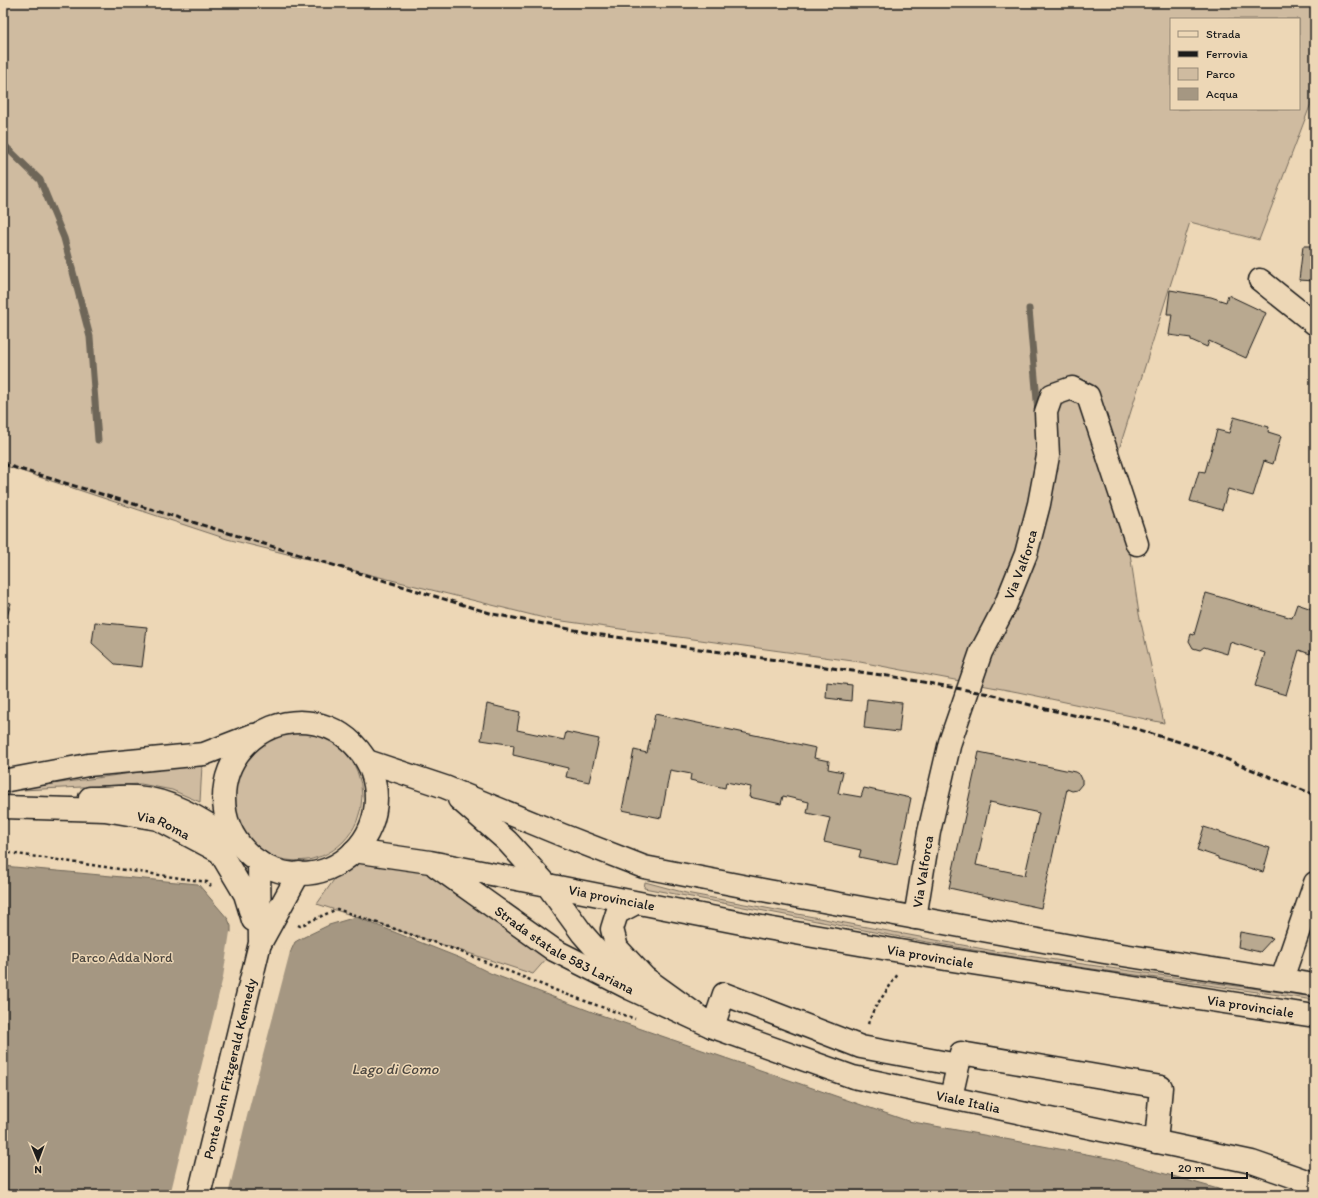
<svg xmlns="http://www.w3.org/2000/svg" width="1318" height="1198" viewBox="0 0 1318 1198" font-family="Itim,sans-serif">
<rect width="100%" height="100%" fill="#edd7b6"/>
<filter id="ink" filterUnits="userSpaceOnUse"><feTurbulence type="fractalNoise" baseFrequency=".025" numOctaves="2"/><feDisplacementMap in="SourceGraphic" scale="8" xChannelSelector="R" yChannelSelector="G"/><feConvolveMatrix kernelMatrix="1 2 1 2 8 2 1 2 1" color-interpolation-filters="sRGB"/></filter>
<g filter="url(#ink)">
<g fill="#cfbba0" stroke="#766c5e" fill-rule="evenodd">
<path d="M3,3H1315V93L1259,240L1190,222L1116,459L1139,614L1164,723L1018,692L860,662L548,619L227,539L3,465ZM1171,19H1299V109H1171Z"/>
<circle cx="297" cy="796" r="65"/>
<polygon points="202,765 200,802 172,790 141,784 3,791 168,768"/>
<polygon points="354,851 430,862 547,958 533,974 317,904"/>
<polygon points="645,882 686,893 994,951 1117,969 1315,997 1315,1000 1042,962 916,940 644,888"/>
</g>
<polygon fill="#a59782" stroke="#6e6659" points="3,866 198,884 228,919 231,926 231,934 290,953 295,942 302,938 329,925 356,917 460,958 490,973 595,1013 908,1121 1113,1159 1218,1189 1227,1195 3,1195"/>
<polygon fill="#edd7b6" points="230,932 289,951 291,948 246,1120 228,1195 170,1195 223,977"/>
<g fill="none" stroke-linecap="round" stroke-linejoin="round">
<g stroke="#6e6659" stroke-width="7">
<polyline points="3,144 40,180 64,238 90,337 98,440"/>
<polyline points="1029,309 1038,412"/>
</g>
</g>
<g fill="#b9a990" stroke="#1c1c1c" fill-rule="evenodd">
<polygon points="1303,246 1315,246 1315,281 1299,280"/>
<polygon points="1170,290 1211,297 1226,302 1228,295 1266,313 1246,358 1209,341 1207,347 1191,340 1191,338 1169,335 1172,314 1167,314"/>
<polygon points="1234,417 1269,427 1268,432 1281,436 1273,464 1264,461 1253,496 1228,489 1222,510 1190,501 1199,471 1205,472 1217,430 1229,433"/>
<polygon points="1206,593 1292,618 1297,604 1315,610 1315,636 1310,654 1299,650 1286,695 1255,686 1265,653 1230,642 1227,654 1204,647 1200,650 1193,648 1189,641 1191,634 1194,635"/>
<polygon points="3,601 11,603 3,630"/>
<polygon points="95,622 147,627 142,667 115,664 92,643"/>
<polygon points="827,682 852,685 851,701 826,698"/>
<polygon points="867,699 902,703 899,732 864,728"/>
<polygon points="487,704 520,712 517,730 564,740 566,732 599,739 589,782 566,777 568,768 513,755 514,745 481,740"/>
<polygon points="655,714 816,748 814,758 829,761 828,769 843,772 838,793 861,797 864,788 911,798 897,865 859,857 861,850 824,842 830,818 807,813 809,802 783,796 781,804 749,797 751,787 726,782 725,788 690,780 691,774 670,770 661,818 622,810 634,750 647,753"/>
<path d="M979,752L1075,772L1080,775L1082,779V784L1077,790L1072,791L1067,789L1041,908L949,888ZM990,802L1039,813L1025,875L976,865Z"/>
<polygon points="1204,827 1270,848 1263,872 1218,859 1218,857 1197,850"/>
<polygon points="1240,932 1273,938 1260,952 1238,947"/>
</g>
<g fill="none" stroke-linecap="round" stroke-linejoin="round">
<defs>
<g id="minor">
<polyline points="1260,280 1315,324"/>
<polyline points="636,903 617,913 612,929 617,948 645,978 713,1027 724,994 861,1047 958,1065"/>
<path id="s1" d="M915,918L929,832L950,742L981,652L1005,606L1026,554L1039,504L1048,456L1046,412L1052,395L1072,388L1088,396L1137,544"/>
<polyline points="1282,979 1315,883"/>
<polyline points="951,1097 961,1053 1161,1087 1156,1142"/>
</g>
<g id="major">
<circle cx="300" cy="798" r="76"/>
<polyline points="367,761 445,787 562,835 644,867 768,891 1104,952 1315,985"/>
<polyline points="3,781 88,765 204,754 253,735"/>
<path d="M90,798C105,798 121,796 136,797C175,800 206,823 238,843"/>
<polyline points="459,799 507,841 547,885 582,933 624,981"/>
<path id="s2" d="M3,807L105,810L158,819L220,852L245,894L253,920"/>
<path id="s3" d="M354,851L430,862L767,928L946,959L1315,1016"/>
<path id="s4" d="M436,866L554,950L631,989L713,1027L853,1077L1252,1162L1315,1184"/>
<polyline points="261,942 299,873"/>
<path id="s5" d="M199,1195L260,943L259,862"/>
</g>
</defs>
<use href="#minor" stroke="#1c1c1c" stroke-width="25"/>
<use href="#major" stroke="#1c1c1c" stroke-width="25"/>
<g stroke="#1c1c1c" stroke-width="2.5" stroke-dasharray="3 3" stroke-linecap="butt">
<polyline points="3,852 207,882 211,886"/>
<polyline points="298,925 300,926 337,909 456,950 560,992 635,1019"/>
<polyline points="868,1024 874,1009 898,974"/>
</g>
<use href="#minor" stroke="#edd7b6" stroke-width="22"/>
<use href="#major" stroke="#edd7b6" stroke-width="22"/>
<polyline stroke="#1c1c1c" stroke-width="3" stroke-dasharray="6 3" stroke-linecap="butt" points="3,464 493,614 595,634 895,677 989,694 1046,709 1133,728 1196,747 1315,795"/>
</g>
</g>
<g text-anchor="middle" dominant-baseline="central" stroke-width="3" stroke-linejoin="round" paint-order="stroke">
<g font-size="14" fill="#1c1c1c" stroke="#edd7b6">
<text stroke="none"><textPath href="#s1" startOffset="371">Via Valforca</textPath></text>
<text stroke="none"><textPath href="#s2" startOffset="163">Via Roma</textPath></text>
<text stroke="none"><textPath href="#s1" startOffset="47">Via Valforca</textPath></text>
<text stroke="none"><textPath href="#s3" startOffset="262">Via provinciale</textPath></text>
<text stroke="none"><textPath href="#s4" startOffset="154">Strada statale 583 Lariana</textPath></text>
<text stroke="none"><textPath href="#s3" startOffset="586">Via provinciale</textPath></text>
<text stroke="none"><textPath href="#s3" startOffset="910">Via provinciale</textPath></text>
<text stroke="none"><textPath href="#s5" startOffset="130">Ponte John Fitzgerald Kennedy</textPath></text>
<text stroke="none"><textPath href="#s4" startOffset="588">Viale Italia</textPath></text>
</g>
<g font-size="14" fill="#49443d" stroke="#edd7b6">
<text x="122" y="957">Parco Adda Nord</text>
</g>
<g font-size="15" font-style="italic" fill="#4c4740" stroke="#edd7b6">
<text x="395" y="1069">Lago di Como</text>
</g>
</g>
<rect width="1318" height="1198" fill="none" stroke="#edd7b6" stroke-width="16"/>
<rect x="8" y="8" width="1302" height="1182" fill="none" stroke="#1c1c1c" stroke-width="1.5" filter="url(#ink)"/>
<rect x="1170" y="18" width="130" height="92" fill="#edd7b6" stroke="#998c78"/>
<rect x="1178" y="31" width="20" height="6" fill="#edd7b6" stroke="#998c78"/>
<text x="1206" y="38" font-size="12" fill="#1c1c1c">Strada</text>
<rect x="1178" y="51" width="20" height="6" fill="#1c1c1c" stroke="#998c78"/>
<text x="1206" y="58" font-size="12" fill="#1c1c1c">Ferrovia</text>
<rect x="1178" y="68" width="20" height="12" fill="#cfbba0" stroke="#998c78"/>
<text x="1206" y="78" font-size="12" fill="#1c1c1c">Parco</text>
<rect x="1178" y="88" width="20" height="12" fill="#a59782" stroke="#998c78"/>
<text x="1206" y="98" font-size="12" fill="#1c1c1c">Acqua</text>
<g transform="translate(38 1160) rotate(179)" stroke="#edd7b6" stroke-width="3" paint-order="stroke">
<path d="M0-3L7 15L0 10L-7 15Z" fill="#1c1c1c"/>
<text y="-6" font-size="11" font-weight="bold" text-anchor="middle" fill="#1c1c1c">N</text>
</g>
<path d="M1172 1172v6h75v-6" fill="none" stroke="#1c1c1c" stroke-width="2"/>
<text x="1178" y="1172" font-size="12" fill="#1c1c1c" stroke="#edd7b6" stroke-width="3" paint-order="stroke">20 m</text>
</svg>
